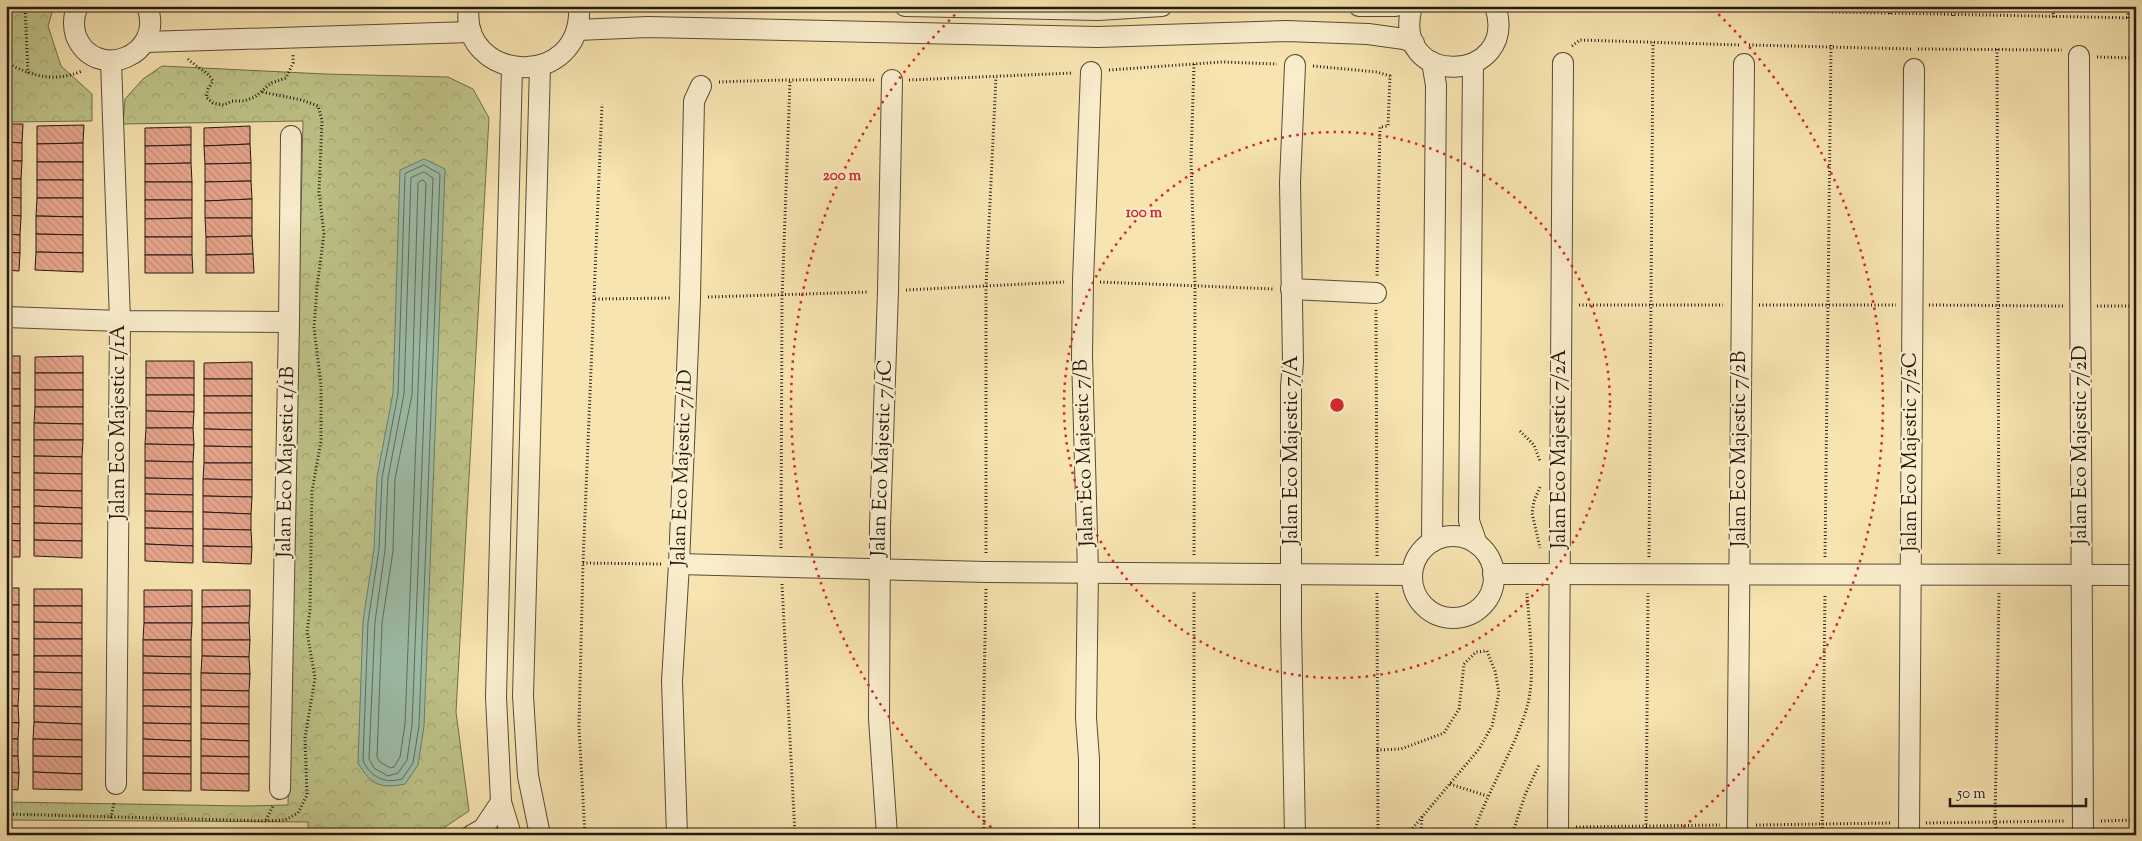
<svg xmlns="http://www.w3.org/2000/svg" width="2142" height="841" viewBox="0 0 2142 841" font-family="'Sorts Mill Goudy',serif">
<defs>
<pattern id="park-crowns" width="20" height="18" patternUnits="userSpaceOnUse" patternTransform="scale(1.25)"><rect width="20" height="18" fill="#bfc48a"/><path d="M2 6a3 3 0 1 1 6 0M12 15a3 3 0 1 1 6 0" fill="none" stroke="#a4a876"/></pattern>
<pattern id="building-back-hatch" width="6" height="6" patternUnits="userSpaceOnUse" patternTransform="scale(1.25)"><rect width="6" height="6" fill="#e8a68d"/><path d="M-1 5l2 2M0 0l6 6M5-1l2 2" fill="none" stroke="#c78e79"/></pattern>
</defs>
<rect width="100%" height="100%" fill="#f7e4b1"/>
<filter id="stains"><feTurbulence type="fractalNoise" baseFrequency=".004" numOctaves="4"/><feColorMatrix values="0 0 0 0 .2 0 0 0 0 .09 0 0 0 0 .02 0 0 0 .5 -.17"/></filter>
<radialGradient id="worn" r=".72"><stop offset=".6" stop-color="#630" stop-opacity="0"/><stop offset="1" stop-color="#630" stop-opacity=".3"/></radialGradient>
<g fill="url(#park-crowns)" stroke="#706e4e">
<polygon points="6,6 54,6 48,26 61,66 92,94 92,121 6,122"/>
<polygon points="162,66 325,74 448,77 473,89 489,118 456,712 469,811 442,829 308,833 308,822 6,820 6,802 247,806 288,805 303,121 123,124 125,99 143,79"/>
</g>
<path fill="#9dbfaa" stroke="#6c7d6d" d="M424,159L445,169L424,726L418,765L405,784C380,789 371,785 358,763L363,621L374,549L377,477L393,393L400,170Z"/>
<g fill="none" stroke-linecap="round" stroke-linejoin="round">
<g stroke="#606c5e" stroke-width="1">
<path d="M424,165L440,174L419,726L413,763L402,779C384,784 371,777 363,761L368,622L379,549L382,478L398,394L405,174Z"/>
<polygon points="424,172 433,178 412,725 407,760 398,773 388,776 374,768 369,759 375,622 385,550 388,478 404,394 411,178"/>
<polygon points="423,180 426,183 405,724 400,757 394,767 390,768 380,762 377,757 382,623 393,551 395,479 412,395 418,183"/>
</g>
</g>
<g fill="url(#building-back-hatch)" stroke="#221911">
<polygon points="6,124 23,124 22,143 6,142"/>
<polygon points="84,125 83,143 37,144 37,126"/>
<polygon points="250,126 250,144 204,146 204,128"/>
<polygon points="191,127 191,145 145,146 145,128"/>
<polygon points="6,142 22,143 22,161 6,161"/>
<polygon points="83,143 83,162 37,162 37,144"/>
<polygon points="250,144 251,163 205,164 204,146"/>
<polygon points="191,145 191,163 145,164 145,146"/>
<polygon points="6,161 22,161 21,179 6,179"/>
<rect x="37" y="162" width="46" height="18"/>
<polygon points="191,163 192,182 145,182 145,164"/>
<polygon points="251,163 251,181 205,182 205,164"/>
<polygon points="6,179 21,179 21,198 6,197"/>
<rect x="37" y="180" width="46" height="18"/>
<polygon points="251,181 252,199 205,201 205,182"/>
<rect x="145" y="182" width="47" height="18"/>
<polygon points="6,197 21,198 21,216 6,215"/>
<polygon points="37,198 83,198 83,217 36,216"/>
<polygon points="252,199 252,218 205,218 205,201"/>
<polygon points="145,200 192,200 192,218 145,219"/>
<polygon points="6,215 21,216 20,235 6,234"/>
<polygon points="36,216 83,217 83,235 36,234"/>
<polygon points="192,218 192,237 145,237 145,219"/>
<polygon points="205,218 252,218 252,236 206,237"/>
<polygon points="6,234 20,235 20,253 6,252"/>
<polygon points="36,234 83,235 83,253 36,252"/>
<polygon points="252,236 253,254 206,255 206,237"/>
<rect x="145" y="237" width="47" height="18"/>
<polygon points="6,252 20,253 19,271 6,270"/>
<polygon points="36,252 83,253 83,272 35,270"/>
<polygon points="253,254 254,273 206,273 206,255"/>
<polygon points="145,255 192,255 193,273 145,273"/>
<rect x="6" y="356" width="14" height="17"/>
<polygon points="83,356 83,373 35,373 35,357"/>
<rect x="146" y="361" width="48" height="17"/>
<polygon points="252,362 252,379 204,379 204,363"/>
<rect x="6" y="373" width="14" height="16"/>
<rect x="35" y="373" width="48" height="17"/>
<rect x="146" y="378" width="48" height="17"/>
<rect x="204" y="379" width="48" height="17"/>
<rect x="6" y="389" width="14" height="17"/>
<rect x="35" y="390" width="48" height="17"/>
<polygon points="146,395 194,395 194,412 146,411"/>
<rect x="204" y="396" width="48" height="17"/>
<rect x="6" y="406" width="14" height="17"/>
<polygon points="35,407 83,407 83,424 34,423"/>
<polygon points="146,411 194,412 193,428 146,428"/>
<polygon points="204,413 252,413 252,430 204,429"/>
<rect x="6" y="423" width="14" height="17"/>
<polygon points="34,423 83,424 83,440 34,440"/>
<polygon points="146,428 193,428 194,445 145,444"/>
<polygon points="204,429 252,430 252,447 204,446"/>
<polygon points="6,440 20,440 20,457 6,456"/>
<polygon points="34,440 83,440 82,457 34,456"/>
<polygon points="145,444 194,445 193,462 145,461"/>
<polygon points="204,446 252,447 252,463 204,463"/>
<polygon points="6,456 20,457 20,473 6,473"/>
<polygon points="34,456 82,457 82,474 34,473"/>
<polygon points="145,461 193,462 193,479 145,478"/>
<polygon points="204,463 252,463 252,480 203,479"/>
<rect x="6" y="473" width="14" height="17"/>
<polygon points="34,473 82,474 82,491 34,490"/>
<polygon points="145,478 193,479 193,495 145,494"/>
<polygon points="203,479 252,480 252,497 203,496"/>
<rect x="6" y="490" width="14" height="17"/>
<polygon points="34,490 82,491 82,508 34,506"/>
<polygon points="145,494 193,495 193,512 145,511"/>
<polygon points="203,496 252,497 251,514 203,512"/>
<polygon points="34,506 82,508 82,524 34,523"/>
<polygon points="6,507 20,507 20,524 6,523"/>
<polygon points="145,511 193,512 193,529 145,528"/>
<polygon points="203,512 251,514 251,530 203,529"/>
<polygon points="6,523 20,524 20,541 6,540"/>
<polygon points="34,523 82,524 82,541 34,540"/>
<polygon points="145,528 193,529 193,546 145,544"/>
<polygon points="203,529 251,530 252,547 203,546"/>
<polygon points="6,540 20,541 20,557 6,557"/>
<polygon points="34,540 82,541 82,558 34,556"/>
<polygon points="145,544 193,546 193,563 145,561"/>
<polygon points="203,546 252,547 251,564 203,562"/>
<rect x="6" y="588" width="13" height="17"/>
<rect x="34" y="589" width="48" height="17"/>
<polygon points="144,590 192,590 192,606 144,607"/>
<polygon points="202,590 250,590 250,606 202,607"/>
<rect x="6" y="605" width="13" height="17"/>
<polygon points="34,606 82,606 82,623 34,622"/>
<polygon points="192,606 192,623 144,623 144,607"/>
<polygon points="250,606 249,623 202,623 202,607"/>
<polygon points="6,622 19,622 19,639 6,638"/>
<polygon points="34,622 82,623 82,639 34,639"/>
<polygon points="144,623 192,623 191,640 143,640"/>
<polygon points="202,623 249,623 250,640 202,640"/>
<polygon points="6,638 19,639 19,655 6,655"/>
<rect x="34" y="639" width="48" height="17"/>
<polygon points="143,640 191,640 191,657 143,656"/>
<polygon points="202,640 250,640 249,657 202,656"/>
<rect x="6" y="655" width="13" height="17"/>
<polygon points="34,656 82,656 82,673 34,672"/>
<polygon points="143,656 191,657 191,674 143,673"/>
<polygon points="202,656 249,657 250,674 201,673"/>
<rect x="6" y="672" width="13" height="17"/>
<polygon points="34,672 82,673 82,690 34,689"/>
<polygon points="143,673 191,674 191,690 143,690"/>
<polygon points="201,673 250,674 249,691 201,690"/>
<polygon points="6,689 19,689 18,706 6,706"/>
<polygon points="34,689 82,690 82,707 34,706"/>
<polygon points="143,690 191,690 191,707 143,706"/>
<polygon points="201,690 249,691 249,707 201,706"/>
<polygon points="6,706 18,706 19,723 6,722"/>
<polygon points="34,706 82,707 82,724 34,722"/>
<polygon points="143,706 191,707 191,724 143,723"/>
<polygon points="201,706 249,707 249,724 201,723"/>
<polygon points="6,722 19,723 18,739 6,739"/>
<polygon points="34,722 82,724 82,740 33,739"/>
<polygon points="143,723 191,724 191,741 143,739"/>
<polygon points="201,723 249,724 249,741 201,739"/>
<rect x="6" y="739" width="12" height="17"/>
<polygon points="33,739 82,740 82,757 33,756"/>
<polygon points="143,739 191,741 191,757 143,756"/>
<polygon points="201,739 249,741 249,757 201,756"/>
<polygon points="6,756 18,756 19,773 6,772"/>
<polygon points="33,756 82,757 82,774 33,772"/>
<polygon points="143,756 191,757 191,774 143,773"/>
<polygon points="201,756 249,757 249,774 201,773"/>
<polygon points="6,772 19,773 18,790 6,789"/>
<polygon points="33,772 82,774 82,790 33,789"/>
<polygon points="143,773 191,774 191,791 143,790"/>
<polygon points="201,773 249,774 249,791 201,790"/>
</g>
<g fill="none" stroke-linecap="round" stroke-linejoin="round">
<defs>
<g id="minor">
<path d="M78,6C73,16 73,26 76,36C95,83 166,56 147,6"/>
<path d="M469,6C458,83 584,92 579,6"/>
<polyline points="905,6 1098,10 1162,6"/>
<polyline points="1359,6 1396,6"/>
<path d="M1412,6C1389,90 1521,84 1495,6"/>
<polyline points="577,30 648,27 1098,37 1286,31 1368,34 1404,39 1414,43"/>
<polyline points="145,42 471,32"/>
<polyline points="2079,56 2083,835"/>
<polyline points="111,61 120,321 116,784"/>
<polyline points="1432,62 1436,85 1432,542"/>
<polyline points="1473,64 1469,521 1477,544"/>
<polyline points="1291,289 1376,293"/>
<polyline points="6,317 120,321 289,322"/>
<circle cx="1453" cy="577" r="41"/>
<polyline points="679,564 986,572 1412,575"/>
<polyline points="1493,574 2136,575"/>
<polyline points="280,789 289,322 291,136"/>
<polyline points="472,835 483,829 501,802"/>
<polyline points="511,835 501,802 496,697 512,67"/>
<polyline points="540,835 528,776 523,696 540,66"/>
<polyline points="677,835 672,681 679,564 690,298 694,101 701,86"/>
<polyline points="887,835 879,719 880,526 888,291 892,80"/>
<polyline points="1089,835 1089,759 1086,718 1088,572 1082,356 1083,281 1091,72"/>
<polyline points="1295,835 1291,626 1291,387 1293,362 1290,182 1295,65"/>
<polyline points="1558,835 1563,63"/>
<polyline points="1737,835 1744,64"/>
<polyline points="1909,835 1914,69"/>
</g>
</defs>
<use href="#minor" stroke="#574c39" stroke-width="22"/>
<g stroke="#221911" stroke-width="3" stroke-dasharray="1 2.5" stroke-linecap="butt">
<polyline points="25,6 28,73"/>
<polyline points="1759,6 1786,11 2136,18"/>
<polyline points="1890,6 1890,14"/>
<polyline points="2052,6 2054,17"/>
<polyline points="1786,11 1786,6"/>
<polyline points="1953,16 1953,6"/>
<polyline points="2128,18 2128,6"/>
<polyline points="1749,45 1913,49"/>
<polyline points="1572,46 1580,40 1740,45"/>
<polyline points="1918,49 2062,50"/>
<polyline points="1997,49 1999,556"/>
<polyline points="2097,57 2136,58"/>
<path d="M188,59C196,67 207,71 213,81L208,89L206,97L213,103L224,105L232,101H244L255,97L271,83L286,78L293,63V55"/>
<path d="M6,63C34,76 52,83 82,71"/>
<polyline points="1194,64 1191,160 1195,286 1194,556"/>
<polyline points="1313,66 1377,72 1390,76 1388,126 1380,127 1377,276"/>
<polyline points="1109,70 1222,62 1277,64"/>
<polyline points="909,80 1073,73"/>
<path d="M719,82C771,80 823,79 875,80"/>
<polyline points="1100,282 1274,289"/>
<polyline points="906,290 1064,282"/>
<polyline points="708,297 869,292"/>
<polyline points="595,299 672,298"/>
<polyline points="1579,305 1723,305"/>
<polyline points="1759,305 1896,305"/>
<polyline points="1929,305 2063,306"/>
<polyline points="2097,306 2136,306"/>
<polyline points="1376,310 1377,556"/>
<polyline points="1520,431 1534,445 1540,461"/>
<polyline points="1540,487 1534,501 1532,513 1540,548"/>
<polyline points="781,548 782,299 790,81"/>
<polyline points="986,553 986,286 996,77"/>
<polyline points="1649,557 1653,42"/>
<polyline points="1825,557 1831,45"/>
<polyline points="583,563 662,564"/>
<polyline points="782,584 795,835"/>
<polyline points="1377,593 1378,835"/>
<polyline points="1377,750 1401,749 1444,733 1459,709 1464,664 1476,652 1487,651 1495,671 1499,693 1492,726 1479,749 1407,835"/>
<polyline points="1450,784 1487,796"/>
<polyline points="6,814 265,821 285,820 298,813 307,795 305,738 315,678 307,632 310,610 312,491 321,441 321,385 314,328 317,287 324,234 319,192 322,120 318,106 302,100 262,92"/>
<polyline points="111,818 114,802"/>
<polyline points="266,820 273,806"/>
<polyline points="2101,821 2136,820"/>
<polyline points="1926,823 2065,821"/>
<polyline points="1756,825 1892,823"/>
<polyline points="1576,827 1720,825"/>
<polyline points="695,833 720,835"/>
<polyline points="585,835 579,727 583,563 602,104"/>
<polyline points="984,835 983,738 986,589"/>
<polyline points="1194,835 1194,592"/>
<polyline points="1421,835 1422,816"/>
<path d="M1473,835C1487,791 1514,751 1527,707C1536,677 1529,625 1527,592"/>
<polyline points="1512,835 1525,795 1539,765"/>
<polyline points="1646,835 1648,593"/>
<polyline points="1822,835 1825,594"/>
<polyline points="1997,835 1995,822 1999,593"/>
</g>
<use href="#minor" stroke="#faedcc" stroke-width="20"/>
</g>
<g fill="none" stroke="#d62828" stroke-width="2.5" stroke-dasharray="2.5 5">
<circle cx="1337" cy="405" r="273"/>
<path d="M997 832A546 546 0 0 1 961 9M1713 9A546 546 0 0 1 1677 832"/>
</g>
<g text-anchor="middle" dominant-baseline="central" stroke-width="4.5" stroke-linejoin="round" paint-order="stroke">
<g font-size="20" fill="#221911" stroke="#faedcc">
<text transform="translate(119 422) rotate(-90)">Jalan Eco Majestic 1/1A</text>
<text transform="translate(2081 445) rotate(-90)">Jalan Eco Majestic 7/2D</text>
<text transform="translate(1560 449) rotate(-90)">Jalan Eco Majestic 7/2A</text>
<text transform="translate(1740 449) rotate(-90)">Jalan Eco Majestic 7/2B</text>
<text transform="translate(1292 450) rotate(-90)">Jalan Eco Majestic 7/A</text>
<text transform="translate(1911 452) rotate(-90)">Jalan Eco Majestic 7/2C</text>
<text transform="translate(1085 453) rotate(-92)">Jalan Eco Majestic 7/B</text>
<text transform="translate(883 458) rotate(-88)">Jalan Eco Majestic 7/1C</text>
<text transform="translate(287 462) rotate(-89)">Jalan Eco Majestic 1/1B</text>
<text transform="translate(683 468) rotate(-88)">Jalan Eco Majestic 7/1D</text>
</g>
</g>
<circle cx="1337" cy="405" r="8" fill="#d62828" stroke="#faedcc" stroke-width="2.5"/>
<g font-size="15" text-anchor="middle" font-weight="bold" fill="#d62828" stroke="#faedcc" stroke-width="4.5" stroke-linejoin="round" paint-order="stroke">
<text x="842" y="180">200 m</text>
<text x="1144" y="217">100 m</text>
</g>
<rect width="2142" height="841" fill="none" stroke="#f7e4b1" stroke-width="25"/>
<rect x="8" y="8" width="2127" height="826" fill="none" stroke="#221911" stroke-width="2.5"/>
<rect x="12" y="12" width="2117" height="816" fill="none" stroke="#221911"/>
<path d="M1950 798v8h136v-8" fill="none" stroke="#221911" stroke-width="2.5"/>
<text x="1957" y="798" font-size="15" fill="#221911" stroke="#faedcc" stroke-width="4" paint-order="stroke">50 m</text>
<rect width="100%" height="100%" filter="url(#stains)"/>
<rect width="100%" height="100%" fill="url(#worn)"/>
</svg>
